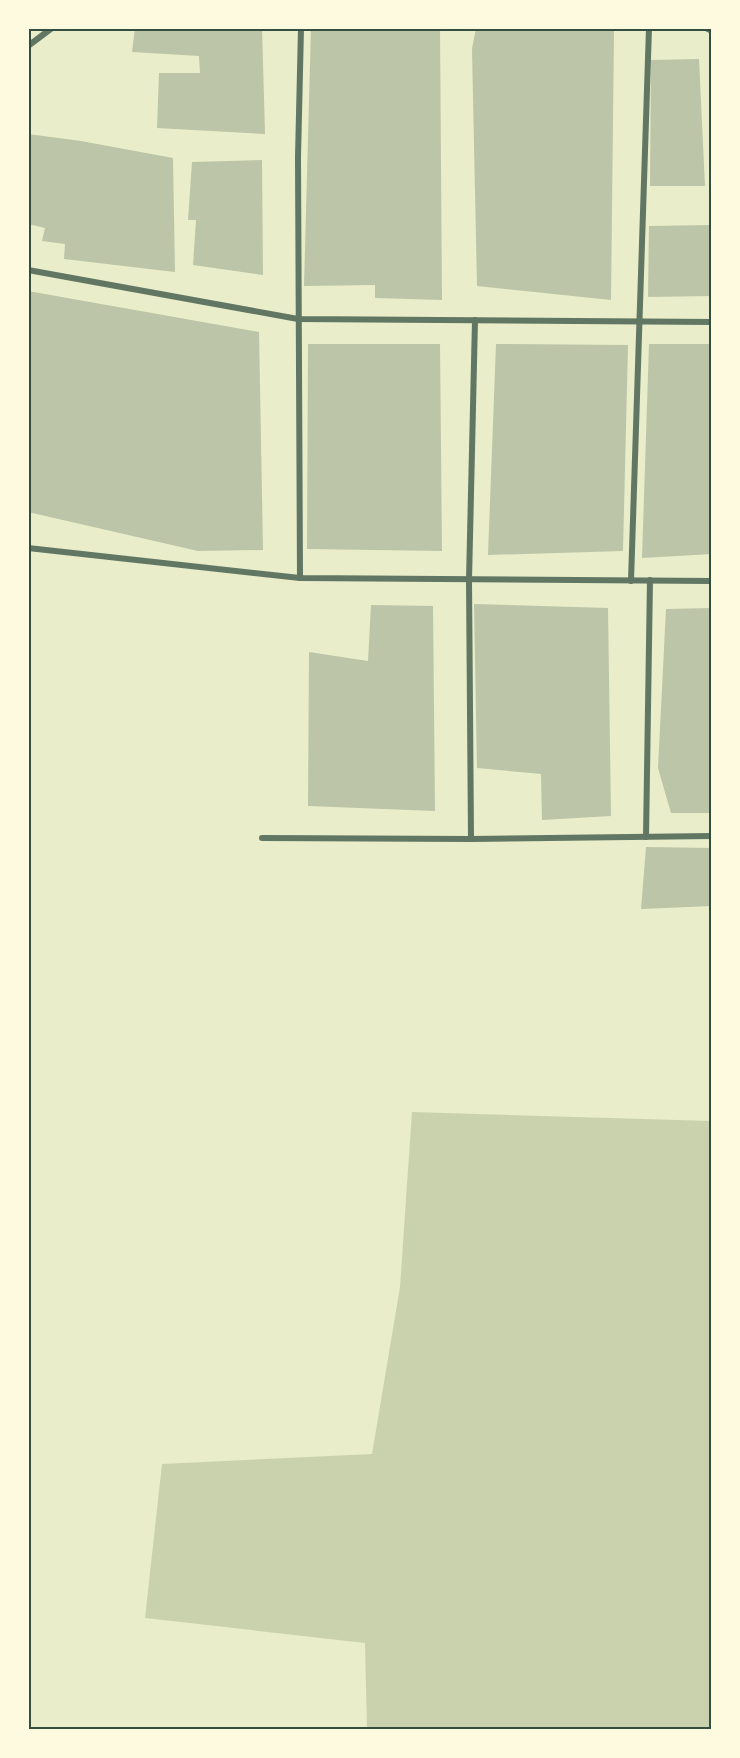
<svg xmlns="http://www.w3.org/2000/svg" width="740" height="1758" viewBox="0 0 740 1758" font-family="Signika,sans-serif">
<rect width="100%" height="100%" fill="#e9edc9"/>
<polygon fill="#cad2ad" points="412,1112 711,1121 711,1729 367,1729 365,1643 145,1618 162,1464 372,1454 400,1287"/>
<g fill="#bcc5a7">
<polygon points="135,28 262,28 265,134 157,128 159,73 200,73 199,56 132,52"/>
<polygon points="311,28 440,28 442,300 375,298 375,285 304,286"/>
<polygon points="476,28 610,28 614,31 611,300 477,286 472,49"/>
<polygon points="699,59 705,186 650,186 651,60"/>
<polygon points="28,134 81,141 173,158 175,272 64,259 65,244 42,241 45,228 28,224"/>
<polygon points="262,160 263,275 193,265 196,220 188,220 192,162"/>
<polygon points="712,225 712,296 648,297 649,226"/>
<polygon points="28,291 259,332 263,550 198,551 28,512"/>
<polygon points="308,344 440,344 442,551 307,549"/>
<polygon points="496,344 628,345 623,551 488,555"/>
<polygon points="649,344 712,344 712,554 642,558"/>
<polygon points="474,604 608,608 611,816 542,820 541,774 477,768"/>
<polygon points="371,605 433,606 435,811 308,806 309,652 368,661"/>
<polygon points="712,608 712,813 671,813 658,768 666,609"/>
<polygon points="646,847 712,848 712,906 641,909"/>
</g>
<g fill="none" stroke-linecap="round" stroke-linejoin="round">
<g stroke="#617663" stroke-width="6">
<polyline points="706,28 712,31"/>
<polyline points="28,46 52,28"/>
<polyline points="28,270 298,319 712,322"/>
<polyline points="28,548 300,578 712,581"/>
<polyline points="300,578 298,157 301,28"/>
<polyline points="631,581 649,28"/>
<polyline points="646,837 650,580"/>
<polyline points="262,838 471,839 712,836"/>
<polyline points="471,839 469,580 475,320"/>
</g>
</g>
<rect width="740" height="1758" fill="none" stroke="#fefae0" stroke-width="60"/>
<rect x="30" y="30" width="680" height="1698" fill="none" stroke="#344e41" stroke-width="2"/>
</svg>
